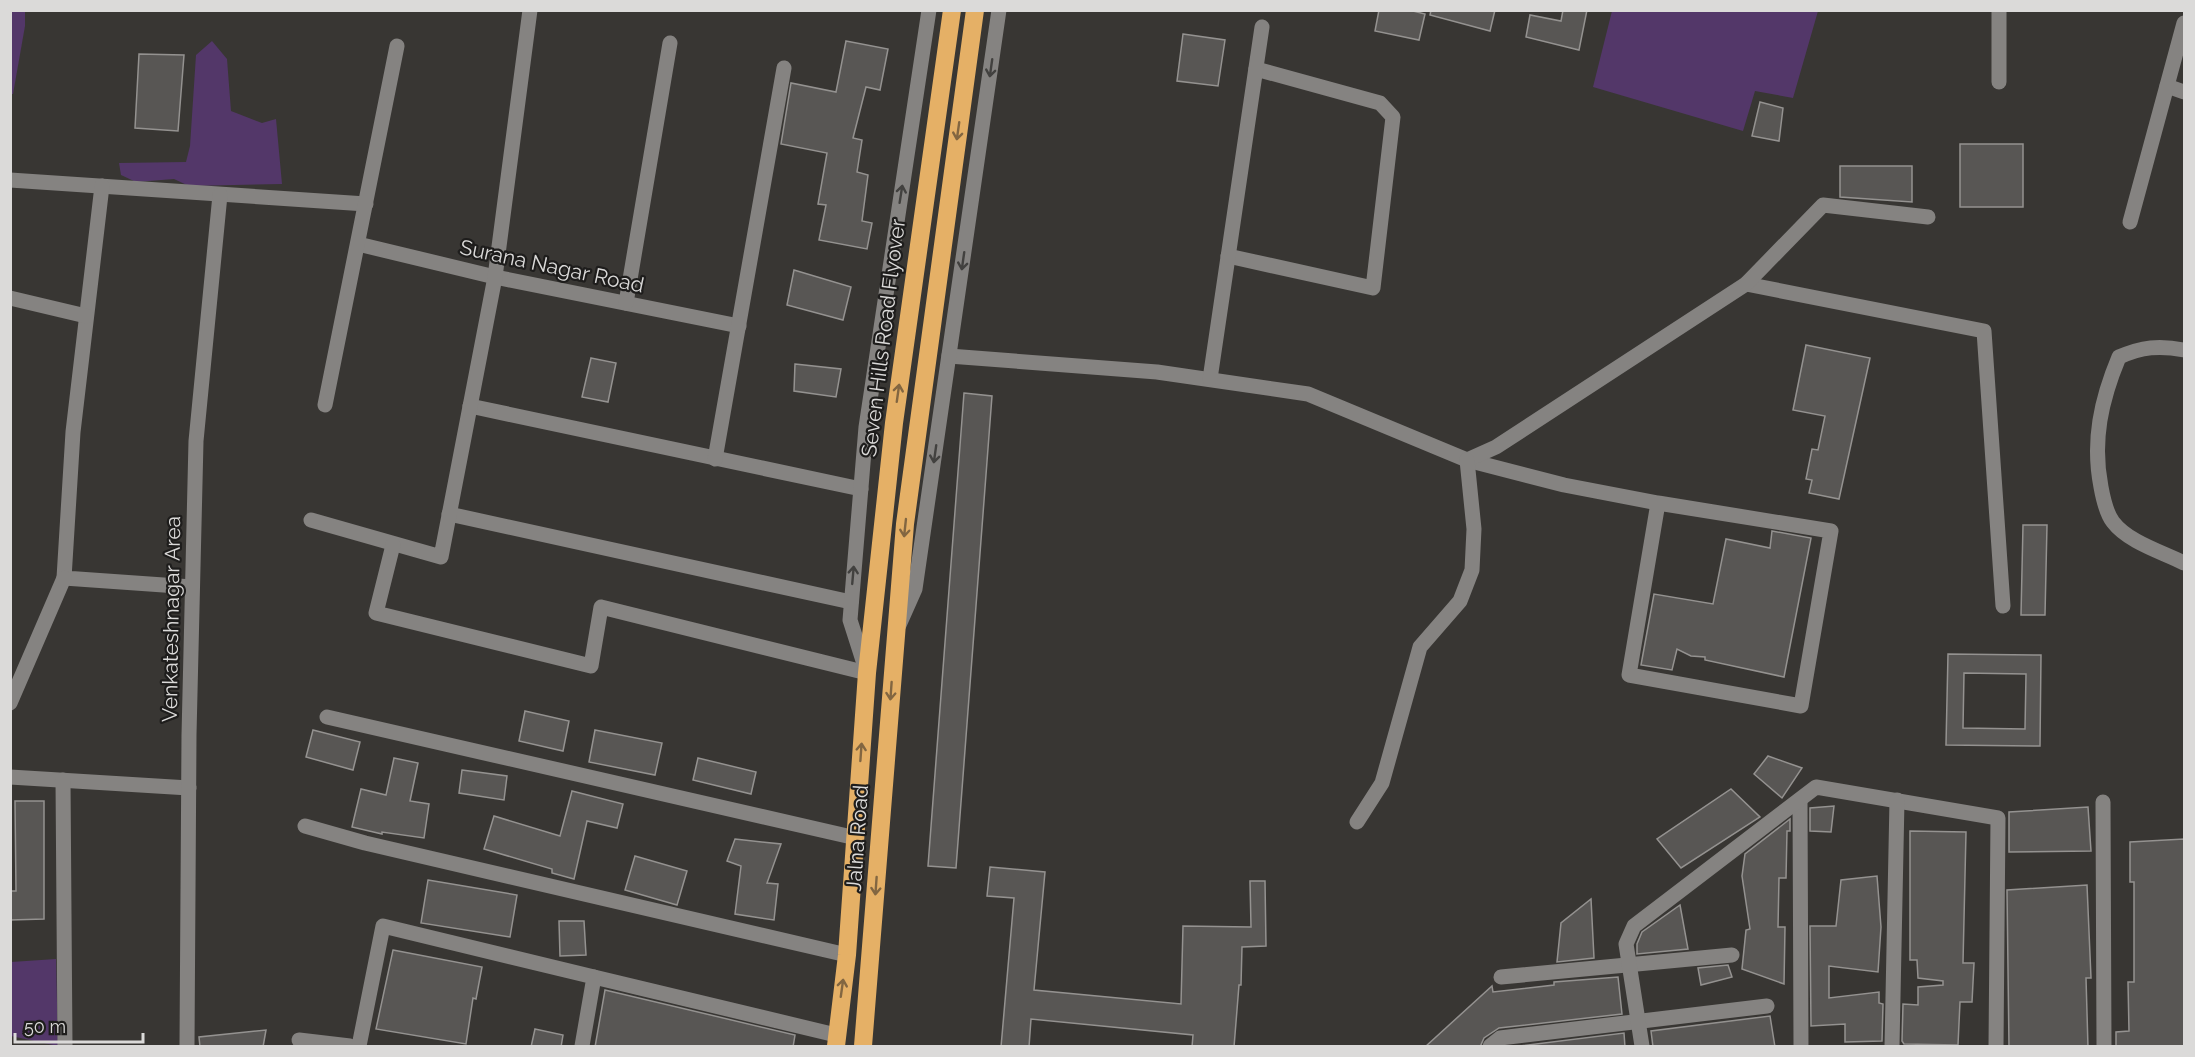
<svg xmlns="http://www.w3.org/2000/svg" width="2195" height="1057" viewBox="0 0 2195 1057" font-family="Raleway,sans-serif">
<rect width="100%" height="100%" fill="#383633"/>
<g fill="#533769">
<polygon points="11,10 25,11 25,26 13,94 11,94"/>
<polygon points="1612,11 1612,10 1818,11 1793,98 1755,91 1743,131 1593,87"/>
<polygon points="212,41 227,59 231,111 262,123 276,119 282,184 189,186 174,179 136,182 121,175 119,163 186,162 190,146 196,55"/>
<polygon points="56,959 58,1046 11,1036 11,962"/>
</g>
<g fill="#585654" stroke="#949290" stroke-width="1.5" fill-rule="evenodd">
<polygon points="1379,10 1409,10 1425,14 1419,40 1375,31"/>
<polygon points="1431,10 1495,10 1490,31 1430,15"/>
<polygon points="1563,10 1587,10 1579,50 1526,37 1530,15 1561,21"/>
<polygon points="1183,34 1225,40 1218,86 1177,81"/>
<polygon points="846,41 888,49 880,90 866,87 853,138 862,140 857,172 868,175 862,221 872,223 867,249 819,240 826,205 818,204 827,153 781,144 791,83 836,92"/>
<polygon points="139,54 184,55 178,131 135,128"/>
<polygon points="1760,102 1783,108 1779,141 1752,136"/>
<rect x="1960" y="144" width="63" height="63"/>
<polygon points="1840,166 1912,166 1912,202 1840,197"/>
<polygon points="794,270 851,287 843,320 787,305"/>
<polygon points="1806,345 1870,358 1839,499 1809,493 1812,480 1806,479 1812,449 1818,450 1825,416 1793,410"/>
<polygon points="591,358 616,363 608,402 582,397"/>
<polygon points="795,364 841,369 836,397 794,391"/>
<polygon points="964,393 992,396 956,868 928,866"/>
<polygon points="2023,525 2047,525 2045,615 2021,615"/>
<polygon points="1772,531 1811,538 1784,677 1705,660 1705,657 1691,656 1677,649 1672,670 1641,665 1654,594 1713,604 1726,539 1770,548"/>
<path d="M1948,654L2041,655L2040,746L1946,745ZM1964,673L2026,674L2025,729L1963,728Z"/>
<polygon points="525,711 569,721 563,751 519,741"/>
<polygon points="313,730 360,742 353,770 306,757"/>
<polygon points="595,730 662,743 655,775 589,762"/>
<polygon points="1768,756 1802,768 1782,798 1754,774"/>
<polygon points="394,758 418,763 410,801 429,804 424,838 382,832 382,834 352,827 361,789 386,795"/>
<polygon points="698,758 756,772 751,794 693,780"/>
<polygon points="462,770 507,776 504,800 459,793"/>
<polygon points="1731,789 1760,817 1681,868 1657,839"/>
<polygon points="572,791 623,804 617,828 587,821 574,879 552,873 552,869 484,849 494,816 560,836"/>
<polygon points="15,801 44,801 44,919 10,920 10,891 16,891"/>
<polygon points="1834,806 1831,832 1810,831 1810,808"/>
<polygon points="2088,807 2091,851 2009,852 2009,812"/>
<polygon points="1790,819 1790,831 1787,831 1786,878 1779,878 1778,927 1785,927 1784,984 1742,969 1746,930 1750,929 1742,876 1745,854"/>
<polygon points="1910,831 1966,832 1963,963 1974,963 1972,1002 1960,1002 1958,1045 1904,1044 1902,1041 1903,1004 1918,1005 1918,987 1943,985 1943,981 1918,978 1917,960 1910,960"/>
<polygon points="735,839 781,844 767,883 778,884 774,920 735,914 741,866 727,861"/>
<polygon points="2184,839 2184,1047 2116,1047 2116,1032 2129,1031 2128,982 2134,982 2134,882 2130,882 2130,842"/>
<polygon points="635,856 687,871 677,905 625,890"/>
<polygon points="990,867 1045,872 1034,990 1181,1004 1183,926 1251,927 1250,881 1265,881 1266,946 1242,947 1241,985 1239,985 1234,1047 1192,1047 1193,1035 1031,1019 1029,1047 1001,1047 1014,898 987,896"/>
<polygon points="1877,876 1881,927 1878,972 1829,966 1829,998 1879,992 1879,1003 1883,1004 1882,1041 1845,1042 1845,1024 1811,1026 1810,926 1836,926 1841,880"/>
<polygon points="428,880 517,895 510,937 421,923"/>
<polygon points="2087,885 2091,978 2086,978 2088,1047 2009,1047 2007,890"/>
<polygon points="1591,899 1594,958 1557,962 1561,923"/>
<polygon points="1680,905 1688,949 1637,954 1637,944 1642,932"/>
<polygon points="559,921 584,921 586,955 560,956"/>
<polygon points="393,950 482,967 476,999 473,998 466,1044 376,1029"/>
<polygon points="1728,965 1732,977 1701,985 1698,968"/>
<polygon points="1618,977 1622,1014 1499,1028 1484,1038 1480,1047 1425,1047 1492,986 1493,992 1554,985 1554,982"/>
<polygon points="605,990 795,1035 793,1047 595,1047"/>
<polygon points="1770,1016 1775,1047 1653,1047 1651,1031"/>
<polygon points="535,1029 563,1035 561,1047 531,1047"/>
<polygon points="266,1030 263,1047 200,1047 199,1037"/>
<polygon points="1624,1033 1625,1047 1511,1047"/>
</g>
<g fill="none" stroke-linecap="round" stroke-linejoin="round">
<g stroke="#858381" stroke-width="15">
<polyline points="1999,82 1999,10"/>
<polyline points="2167,86 2184,92"/>
<polyline points="10,180 366,204"/>
<polyline points="102,186 73,432 64,578 192,587"/>
<polyline points="2130,222 2184,23"/>
<polyline points="358,244 495,277 739,326"/>
<polyline points="1228,256 1373,288 1393,117 1380,103 1256,69"/>
<polyline points="1746,284 1984,331 2003,606"/>
<polyline points="10,298 86,316"/>
<polyline points="626,303 670,43"/>
<path d="M2184,350C2159,345 2142,347 2119,357C2101,400 2092,441 2101,487C2103,498 2106,513 2113,522C2128,542 2162,552 2184,563"/>
<polyline points="949,356 1157,372 1308,394 1467,460 1564,485 1658,503 1831,531 1801,706 1629,675 1658,503"/>
<polyline points="1210,379 1262,27"/>
<polyline points="325,405 397,46"/>
<polyline points="470,406 861,489"/>
<polyline points="715,459 784,68"/>
<polyline points="1467,460 1496,447 1746,284 1823,205 1928,217"/>
<polyline points="449,514 851,602"/>
<polyline points="311,520 441,557 495,277 530,10"/>
<polyline points="393,545 376,613 591,666 601,607 867,673"/>
<polyline points="899,625 915,589 999,10"/>
<polyline points="866,670 850,620 866,427 929,10"/>
<polyline points="10,703 64,578"/>
<polyline points="327,717 856,838"/>
<polyline points="10,777 189,788"/>
<polyline points="63,780 65,1046"/>
<polyline points="1800,800 1801,1046"/>
<polyline points="2103,802 2104,1046"/>
<polyline points="1357,822 1382,783 1420,647 1460,601 1472,570 1474,529 1467,460"/>
<polyline points="305,826 365,843 847,955"/>
<polyline points="594,977 836,1035"/>
<polyline points="1501,977 1732,955"/>
<polyline points="299,1040 350,1046"/>
<polyline points="187,1046 189,735 196,441 220,195"/>
<polyline points="359,1046 383,926 594,977 582,1046"/>
<polyline points="1490,1046 1500,1038 1767,1006"/>
<polyline points="1642,1046 1626,944 1634,926 1816,787 1998,818 1996,1046"/>
<polyline points="1892,1046 1897,800"/>
</g>
<g stroke="#e5b066" stroke-width="18">
<polyline points="836,1046 847,955 867,673 894,423 952,10"/>
<polyline points="863,1046 905,524 975,10"/>
</g>
</g>
<defs><path id="oneway-shaft" d="M-6 0H5M1.5-3L5.5 0L1.5 3" fill="none" stroke-width="1.6" stroke-linecap="round" stroke-linejoin="round" transform="scale(1.5)"/></defs>
<g stroke="#42413f">
<use href="#oneway-shaft" transform="translate(991 68) rotate(98)"/>
<use href="#oneway-shaft" transform="translate(901 194) rotate(-81)"/>
<use href="#oneway-shaft" transform="translate(963 261) rotate(98)"/>
<use href="#oneway-shaft" transform="translate(935 454) rotate(98)"/>
<use href="#oneway-shaft" transform="translate(853 575) rotate(-85)"/>
</g>
<g stroke="#826641">
<use href="#oneway-shaft" transform="translate(958 131) rotate(98)"/>
<use href="#oneway-shaft" transform="translate(898 393) rotate(-82)"/>
<use href="#oneway-shaft" transform="translate(905 528) rotate(96)"/>
<use href="#oneway-shaft" transform="translate(891 691) rotate(94)"/>
<use href="#oneway-shaft" transform="translate(861 752) rotate(-86)"/>
<use href="#oneway-shaft" transform="translate(876 886) rotate(94)"/>
<use href="#oneway-shaft" transform="translate(842 988) rotate(-82)"/>
</g>
<g text-anchor="middle" dominant-baseline="central" stroke-width="4.5" stroke-linejoin="round" paint-order="stroke">
<g font-size="21" fill="#dbdad9" stroke="#1e1d1c">
<text transform="translate(552 266) rotate(12)">Surana Nagar Road</text>
<text transform="translate(883 338) rotate(-83)">Seven Hills Road Flyover</text>
<text transform="translate(171 619) rotate(-89)">Venkateshnagar Area</text>
<text transform="translate(857 838) rotate(-86)">Jalna Road</text>
</g>
</g>
<rect width="2195" height="1057" fill="none" stroke="#dbdad9" stroke-width="24"/>
<path d="M15 1033v9h128v-9" fill="none" stroke="#dbdad9" stroke-width="3"/>
<text x="24" y="1033" font-size="18" fill="#dbdad9" stroke="#1e1d1c" stroke-width="4.5" paint-order="stroke">50 m</text>
</svg>
